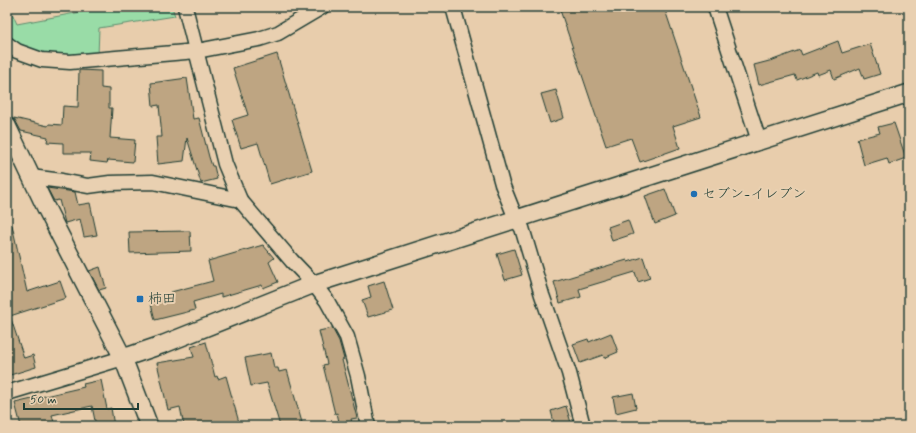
<svg xmlns="http://www.w3.org/2000/svg" width="916" height="433" viewBox="0 0 916 433" font-family="Mynerve,'Klee One',sans-serif">
<rect width="100%" height="100%" fill="#e8cdac"/>
<filter id="ink" filterUnits="userSpaceOnUse"><feTurbulence type="fractalNoise" baseFrequency=".025" numOctaves="2"/><feDisplacementMap in="SourceGraphic" scale="8" xChannelSelector="R" yChannelSelector="G"/><feConvolveMatrix kernelMatrix="1 2 1 2 8 2 1 2 1" color-interpolation-filters="sRGB"/></filter>
<g filter="url(#ink)">
<polygon fill="#99dca7" stroke="#5c8c6e" points="107,7 172,7 175,16 99,28 98,56 67,59 30,52 7,35 7,11 11,11 17,24"/>
<g fill="#bea582" stroke="#1f3d34">
<polygon points="559,7 664,7 701,117 673,126 680,148 640,162 631,138 606,146"/>
<polygon points="838,41 842,53 870,44 880,74 864,79 860,68 834,79 831,70 818,75 817,72 797,80 795,75 759,85 754,65 773,60 800,50 802,55"/>
<polygon points="277,54 312,171 270,184 258,143 241,148 232,120 248,115 233,68"/>
<polygon points="79,70 101,71 101,88 109,89 109,108 112,108 110,138 135,140 133,162 108,160 107,163 90,161 91,153 63,153 63,143 47,142 48,137 21,131 14,118 48,126 49,124 62,125 63,106 78,107"/>
<polygon points="187,78 193,119 199,118 209,157 212,166 214,166 217,179 201,183 187,138 184,161 158,164 156,137 162,137 159,105 153,106 151,83"/>
<polygon points="556,90 564,118 550,123 541,94"/>
<polygon points="894,123 906,158 889,164 887,158 864,165 857,139 880,133 878,127"/>
<polygon points="47,188 75,192 78,205 90,203 97,235 84,237 80,219 65,223 59,200 54,201"/>
<polygon points="665,189 675,216 655,224 645,196"/>
<polygon points="628,220 633,234 612,241 608,227"/>
<polygon points="7,225 12,225 27,292 60,281 66,298 10,316 24,358 33,355 36,367 7,376"/>
<polygon points="190,231 191,251 130,253 129,232"/>
<polygon points="263,245 274,258 269,262 278,282 263,288 262,285 221,297 221,294 193,302 195,310 155,320 150,300 171,294 171,292 213,281 208,261"/>
<polygon points="514,249 522,275 505,280 497,254"/>
<polygon points="643,257 650,278 638,282 635,272 579,289 581,297 560,303 554,282 610,265 627,260 628,262"/>
<polygon points="100,267 106,288 99,290 89,271"/>
<polygon points="384,281 393,310 368,317 362,300 371,297 368,286"/>
<polygon points="332,328 339,341 344,359 342,360 357,418 351,419 353,426 340,426 337,413 335,414 323,365 327,364 319,331"/>
<polygon points="611,333 618,352 604,358 603,355 580,363 573,344 588,339 589,342"/>
<polygon points="206,342 215,377 217,376 218,379 226,376 240,426 184,426 180,407 168,410 157,363 194,357 191,347"/>
<polygon points="271,353 274,368 278,368 279,372 287,370 303,426 280,426 267,383 251,386 245,358"/>
<polygon points="101,380 107,409 111,408 114,426 96,426 92,406 52,415 55,426 21,426 15,403 84,387 83,384"/>
<polygon points="633,393 636,408 616,413 613,397"/>
<polygon points="566,406 572,426 555,426 551,411"/>
</g>
<g fill="none" stroke-linecap="round" stroke-linejoin="round">
<defs>
<g id="minor">
<polyline points="185,7 225,164 240,200 292,261 314,284 327,301 347,337 358,376 368,426"/>
<polyline points="453,7 502,184 516,219 522,228 542,295 569,373 583,426"/>
<polyline points="715,7 759,141"/>
<polyline points="7,44 17,51 42,60 70,62 197,51 259,39 278,33 322,7"/>
<polyline points="31,177 62,181 88,186 110,183 153,182 240,200"/>
<polyline points="7,393 123,358"/>
</g>
<g id="tertiary">
<polyline points="7,126 45,206 123,358 149,426"/>
<polyline points="123,358 164,344 314,284 909,93"/>
</g>
</defs>
<use href="#minor" stroke="#1f3d34" stroke-width="17"/>
<use href="#tertiary" stroke="#1f3d34" stroke-width="20"/>
<use href="#minor" stroke="#e9d0b1" stroke-width="14"/>
<use href="#tertiary" stroke="#e9d0b1" stroke-width="17"/>
</g>
</g>
<g fill="#1f6fb2" stroke="#e9d0b1" stroke-width="1.5">
<circle cx="694" cy="194" r="4"/>
<rect x="136" y="295" width="8" height="8" rx="2"/>
</g>
<g text-anchor="middle" dominant-baseline="central" stroke-width="4" stroke-linejoin="round" paint-order="stroke">
<g font-size="14" fill="#1f3d34" stroke="#e9d0b1" text-anchor="start">
<text x="702" y="194">セブン-イレブン</text>
<text x="148" y="299">柿田</text>
</g>
</g>
<rect width="916" height="433" fill="none" stroke="#e9d0b1" stroke-width="24"/>
<rect x="12" y="12" width="892" height="409" fill="none" stroke="#1f3d34" stroke-width="1.5" filter="url(#ink)"/>
<path d="M24 403v6h114v-6" fill="none" stroke="#1f3d34" stroke-width="2"/>
<text x="30" y="403" font-size="12" fill="#1f3d34" stroke="#e9d0b1" stroke-width="3" paint-order="stroke">50 m</text>
</svg>
